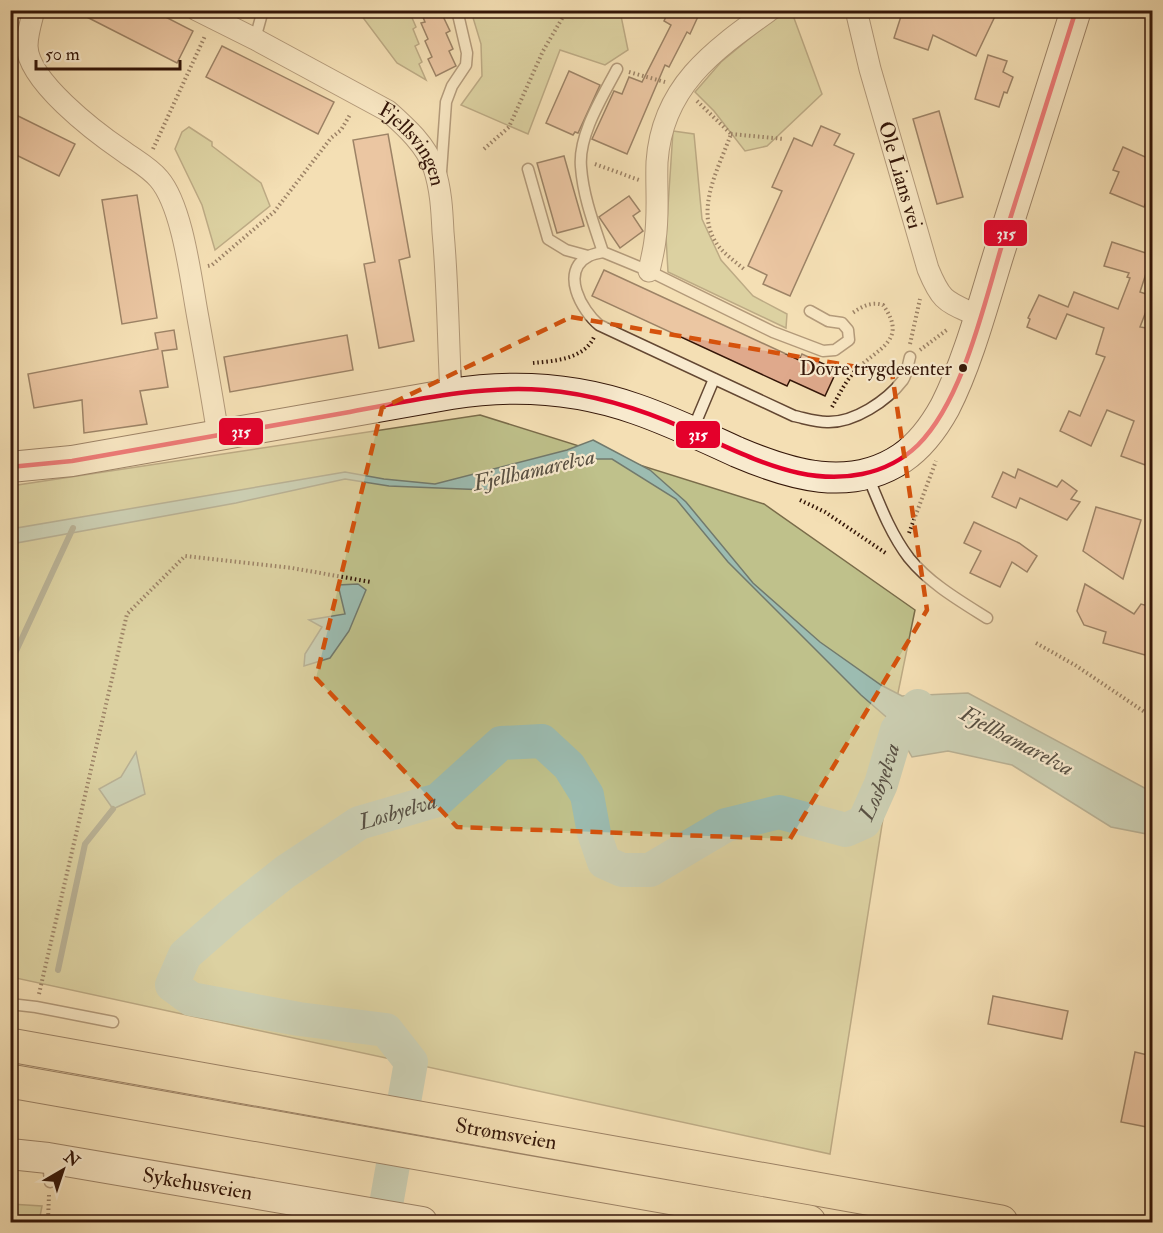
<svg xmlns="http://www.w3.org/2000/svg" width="1163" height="1233" viewBox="0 0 1163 1233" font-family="'IM FELL Double Pica',serif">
<rect width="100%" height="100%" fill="#f4dfb4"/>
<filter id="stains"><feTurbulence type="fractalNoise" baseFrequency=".00333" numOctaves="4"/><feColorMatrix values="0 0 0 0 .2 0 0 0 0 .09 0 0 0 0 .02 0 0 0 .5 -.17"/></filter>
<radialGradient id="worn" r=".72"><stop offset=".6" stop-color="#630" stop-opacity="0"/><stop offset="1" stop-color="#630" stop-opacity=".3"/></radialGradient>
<g fill="#bfc18b" stroke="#7a6c4a" stroke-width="1.5">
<polygon points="791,10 822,94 767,146 745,151 714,111 695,92 721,62 783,11"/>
<polygon points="358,11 409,11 416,27 413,29 419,44 415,46 422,62 419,64 426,80 397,63"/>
<polygon points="471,11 620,11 628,50 605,65 560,50 528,134 461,105 482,76 481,44"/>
<polygon points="189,127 212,142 212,146 261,183 270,206 215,250 202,205 175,149 182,132"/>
<polygon points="673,131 694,134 702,219 721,260 753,296 787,314 786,328 668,272 666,237"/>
<polygon points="480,415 764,504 915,610 892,722 897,730 830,1154 11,977 11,486"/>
<polygon points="10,1204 42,1206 39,1222 11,1222"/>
</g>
<g fill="#9cbcb1" stroke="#727a6d" stroke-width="1.5">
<polygon points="593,440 650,470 686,502 753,583 820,642 881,685 902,696 968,693 1152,792 1152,835 1111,827 1012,765 948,751 912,757 892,722 861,695 728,562 676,499 612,459 568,459 487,490 389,486 345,479 236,503 11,544 11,529 345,472 384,479 435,484 567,450"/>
<polygon points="358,584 366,590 349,631 330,658 304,666 305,654 322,627 309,620 345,614 338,585"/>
<polygon points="136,752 145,794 113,809 99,789 121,777"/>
</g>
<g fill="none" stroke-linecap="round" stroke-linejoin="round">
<g stroke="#727a6d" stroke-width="6">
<polyline points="10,664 73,528"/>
<polyline points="58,970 85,844 113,809"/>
</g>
<path stroke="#9cbcb1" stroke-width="34" id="s1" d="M383,1222L411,1062L386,1030L299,1019L191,999L172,985L185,955L232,914L285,872L359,823L438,800L501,743L542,741L569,766L587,795L594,833L604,862L622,870H650L726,825L779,812L846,830L864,822L881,784L897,730L918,706"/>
</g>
<g fill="#dfa98c" stroke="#341608" stroke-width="1.5">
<polygon points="73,10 152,10 193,31 177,63"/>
<polygon points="420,10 440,10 450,31 446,33 453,49 449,51 456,66 436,76 428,59 432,57 425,41 428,39 421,23 425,22"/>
<polygon points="669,10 701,10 690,34 687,32 669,67 665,65 627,154 592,139 614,91 622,94 629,77 642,82 671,25 664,21"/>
<polygon points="903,10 998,10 976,56 933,35 928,50 894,38"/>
<polygon points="222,46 334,102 318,134 206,77"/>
<polygon points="988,55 1007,61 1003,72 1013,77 1007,93 1004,92 999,107 975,99"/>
<polygon points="569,71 600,85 578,133 575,132 573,135 546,123"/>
<polygon points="939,111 963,197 937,204 913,119"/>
<polygon points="10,112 75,144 59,176 10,152"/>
<polygon points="821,126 840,134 834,145 854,154 790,296 763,284 767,275 748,266 782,191 772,187 794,138 812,146"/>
<polygon points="388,134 410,257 399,260 414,341 379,348 364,264 375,262 353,140"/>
<polygon points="1123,147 1152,160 1152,187 1144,207 1110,193 1119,172 1113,170"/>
<polygon points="564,156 584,226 557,233 537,163"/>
<polygon points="137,195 157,318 122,324 102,200"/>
<polygon points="629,196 640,211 633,216 643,231 620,248 599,217"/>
<polygon points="1112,242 1152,255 1140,292 1152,296 1140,327 1152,329 1152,454 1148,466 1121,456 1134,421 1107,410 1091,446 1060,431 1069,411 1080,416 1105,357 1096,354 1104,328 1067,314 1056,339 1027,327 1030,319 1028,318 1039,295 1068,307 1074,292 1118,309 1130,278 1127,277 1129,273 1104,266"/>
<polygon points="604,270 799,360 802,354 837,370 825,396 790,380 787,386 592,296"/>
<polygon points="174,330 177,349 162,351 168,387 140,391 147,424 84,433 82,400 34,408 28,374 158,349 155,333"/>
<polygon points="347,335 353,370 230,392 224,357"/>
<polygon points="1018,469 1057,487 1062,480 1077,491 1071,499 1080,502 1067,520 1020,498 1016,508 992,497 1003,472 1015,478"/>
<polygon points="1096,507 1141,520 1123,579 1083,551"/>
<polygon points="974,522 1019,543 1037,556 1027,572 1012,562 1000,587 970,573 981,551 964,543"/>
<polygon points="1085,584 1134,614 1141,604 1152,607 1152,657 1103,643 1106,632 1084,625 1077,611"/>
<polygon points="993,996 1068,1011 1062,1039 988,1024"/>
<polygon points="1135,1052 1152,1056 1152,1128 1121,1122"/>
</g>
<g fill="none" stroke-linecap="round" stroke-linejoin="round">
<defs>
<g id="lane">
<polyline points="255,39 263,10"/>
<path d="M617,69C603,96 578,135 581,167C583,196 594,225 603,252L649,271L773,332L823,351L835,350L849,340L848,330L842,323L828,321L810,311"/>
<polyline points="528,169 548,239 566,250 588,256"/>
<polyline points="441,172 446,102 452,86 466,65 467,53 457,10"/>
<path d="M603,252C598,253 593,254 589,256C559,271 582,311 599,325L794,416C804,418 816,422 827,422C854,423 887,401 903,380C907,374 908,364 910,357"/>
<polyline points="693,429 714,379"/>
<path d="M867,474C879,503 890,533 909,558C929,583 960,601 987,618"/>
<polyline points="10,1004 36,1007 113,1022"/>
<polyline points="48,1161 50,1182"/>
</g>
<g id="street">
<path d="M34,10C31,22 27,34 27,46C28,81 95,132 123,151C135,160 149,167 159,179C183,207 191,281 198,318C205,357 212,396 218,435"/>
<path id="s2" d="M197,10L255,39L388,111C406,127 426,145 434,168C441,189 442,211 443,232C448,286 448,340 451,394"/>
<path id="s3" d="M856,10L870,69L928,269C942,303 946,301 978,316"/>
<path d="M649,271C651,261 654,250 655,240C659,214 656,188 657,162C662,86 714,50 770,10"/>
</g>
<g id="secondary">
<path d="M10,467L72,461L451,394C514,384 576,388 636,409C671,421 704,437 737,452C791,475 850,493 902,458C921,445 934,427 945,407C968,362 984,301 999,253C1024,172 1050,91 1076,10"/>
<path id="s4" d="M10,1154L48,1158L422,1222"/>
</g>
<g id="highway">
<path id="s5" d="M10,1045L1001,1222"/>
<polyline points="10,1081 809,1222"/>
</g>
</defs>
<use href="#lane" stroke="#644833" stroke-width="13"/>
<use href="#street" stroke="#644833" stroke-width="23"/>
<use href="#secondary" stroke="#341608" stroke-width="32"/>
<use href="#highway" stroke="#341608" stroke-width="35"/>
<g stroke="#341608" stroke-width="4" stroke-dasharray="1.5 3" stroke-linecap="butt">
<polyline points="629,72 665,82"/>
<path d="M697,101L731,134C718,170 692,214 720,248C727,256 737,263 745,270"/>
<polyline points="731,134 784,139"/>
<polyline points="153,149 205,36"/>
<polyline points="484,149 509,127 543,51 567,10"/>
<polyline points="595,164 639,180"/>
<polyline points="208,266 212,265 274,212 331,138 341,130 351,113"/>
<polyline points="910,344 920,299"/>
<polyline points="920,350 948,329"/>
<path d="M533,363C555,361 584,359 594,337"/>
<path d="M832,407C839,395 845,382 855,371C877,348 909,341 883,305C871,301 861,307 851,314"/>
<polyline points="800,500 825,512 887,554"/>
<polyline points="909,533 936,461"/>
<polyline points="1036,643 1075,665 1152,717"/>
<polyline points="39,994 127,614 185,556 292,568 371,582"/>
<polyline points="49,1195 48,1219 53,1222"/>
</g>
<use href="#lane" stroke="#f8eace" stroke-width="10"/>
<use href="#street" stroke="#f8eace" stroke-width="21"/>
<use href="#secondary" stroke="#f8eace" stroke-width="30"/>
<use href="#highway" stroke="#f4dfb4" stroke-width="33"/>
<defs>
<path id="bus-1" d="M10,467L72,461C163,445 253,429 344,413C410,401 477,385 544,390C594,394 641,409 686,429C723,445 759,464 799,473C841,482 886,476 918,445C965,398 985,298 1005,235C1028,160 1052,85 1076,10"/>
</defs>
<use href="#bus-1" stroke="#f8eace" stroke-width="9"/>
<use href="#bus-1" stroke="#e4002b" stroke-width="4.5"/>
</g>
<path d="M0 0H1163V1233H0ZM571,317L892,373L927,610L790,839L457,827L316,678L382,408Z" fill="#f4dfb4" fill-opacity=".55" fill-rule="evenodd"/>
<path fill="none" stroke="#d6520c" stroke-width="4.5" stroke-dasharray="12 8" stroke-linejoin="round" d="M571,317L892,373L927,610L790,839L457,827L316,678L382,408Z"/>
<circle fill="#341608" stroke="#f8eace" stroke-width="2" cx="963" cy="368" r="5"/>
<g text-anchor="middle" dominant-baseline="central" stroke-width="4.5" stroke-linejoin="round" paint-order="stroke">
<g font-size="20" fill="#341608" stroke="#f8eace" text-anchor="end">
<text x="952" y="368">Dovre trygdesenter</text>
</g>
<g font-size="21" fill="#341608" stroke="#f8eace">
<text stroke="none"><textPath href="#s2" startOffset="258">Fjellsvingen</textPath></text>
<text stroke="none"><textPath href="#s3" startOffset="171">Ole Lians vei</textPath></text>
<text stroke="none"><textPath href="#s5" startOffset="504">Strømsveien</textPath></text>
<text stroke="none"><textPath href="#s4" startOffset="190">Sykehusveien</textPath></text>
</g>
<g font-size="22" font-style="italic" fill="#585043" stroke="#f8eace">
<text transform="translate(534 470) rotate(-13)">Fjellhamarelva</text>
<text transform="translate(1017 741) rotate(28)">Fjellhamarelva</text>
<text stroke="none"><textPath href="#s1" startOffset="1347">Losbyelva</textPath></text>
<text stroke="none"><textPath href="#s1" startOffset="716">Losbyelva</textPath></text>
</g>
</g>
<g stroke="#f8eace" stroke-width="2">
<rect x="983" y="219" width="45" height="28" rx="6" fill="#e4002b"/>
<rect x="218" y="417" width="46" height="29" rx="6" fill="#e4002b"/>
<rect x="675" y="420" width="46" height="29" rx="6" fill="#e4002b"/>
</g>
<g font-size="16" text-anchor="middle" font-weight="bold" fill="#fff">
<text x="1006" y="239">315</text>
<text x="241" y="437">315</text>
<text x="698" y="440">315</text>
</g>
<rect width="1163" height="1233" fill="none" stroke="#f4dfb4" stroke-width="36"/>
<rect x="12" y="12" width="1139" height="1209" fill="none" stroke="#341608" stroke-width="3"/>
<rect x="18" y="18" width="1127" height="1197" fill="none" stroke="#341608" stroke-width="1.5"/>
<g transform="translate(63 1170) rotate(39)" stroke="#f8eace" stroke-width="4.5" paint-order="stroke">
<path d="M0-4.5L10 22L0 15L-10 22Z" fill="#341608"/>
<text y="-9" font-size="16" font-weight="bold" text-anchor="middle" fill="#341608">N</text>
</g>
<path d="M36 60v9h144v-9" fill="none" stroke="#341608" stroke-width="3"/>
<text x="45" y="60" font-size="18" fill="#341608" stroke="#f8eace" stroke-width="4.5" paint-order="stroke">50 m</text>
<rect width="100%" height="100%" filter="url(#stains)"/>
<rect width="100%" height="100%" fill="url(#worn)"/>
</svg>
